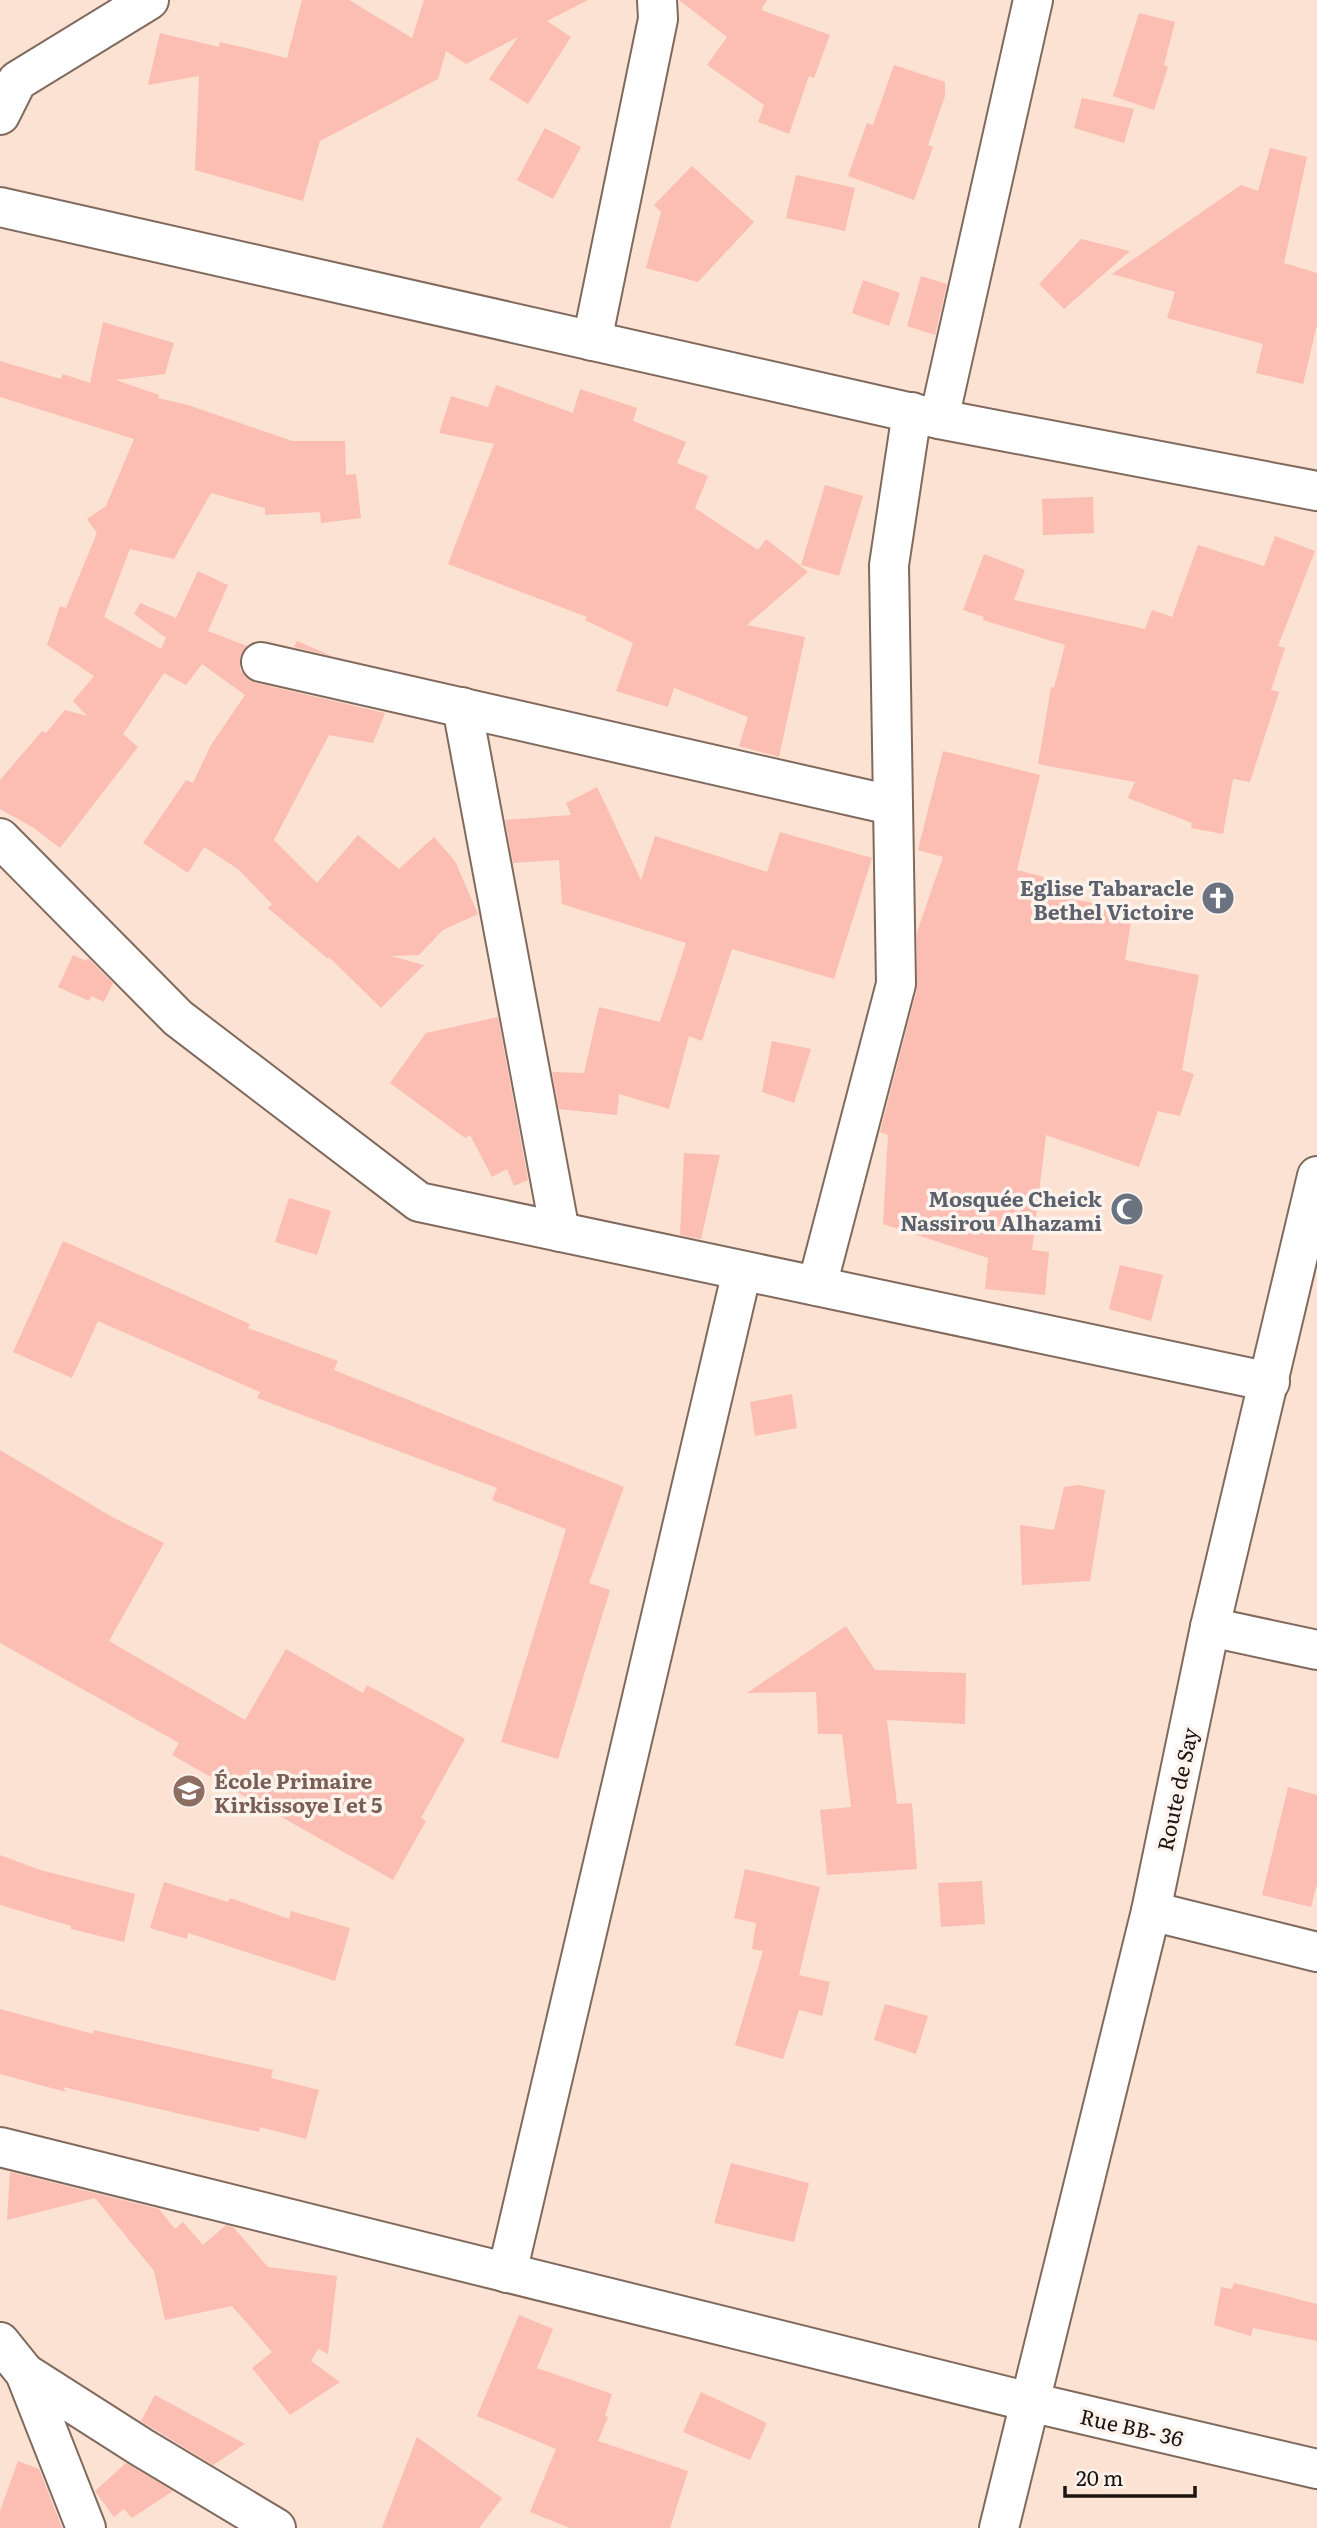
<svg xmlns="http://www.w3.org/2000/svg" width="1317" height="2528" viewBox="0 0 1317 2528" font-family="Literata,serif">
<rect width="100%" height="100%" fill="#fbe2d3"/>
<g fill="#fcbdb2">
<polygon points="302,0 349,0 412,38 424,0 588,0 547,21 571,37 528,104 489,79 518,37 466,64 446,51 438,79 320,141 303,201 195,170 199,76 148,85 160,33 219,47 220,42 287,58"/>
<polygon points="679,0 767,0 761,10 830,35 814,78 809,76 789,134 758,122 764,105 707,65 727,37"/>
<polygon points="1139,13 1175,22 1164,65 1168,67 1154,110 1113,96"/>
<polygon points="894,65 945,82 945,96 928,145 933,147 914,200 848,176 867,123 873,125"/>
<polygon points="1082,98 1134,109 1124,143 1074,128"/>
<polygon points="545,128 581,147 553,199 517,180"/>
<polygon points="1270,148 1307,157 1284,263 1317,273 1317,325 1303,384 1256,373 1263,344 1167,318 1175,292 1112,274 1241,185 1258,191"/>
<polygon points="692,166 754,222 698,282 646,268 661,212 654,205"/>
<polygon points="796,175 855,188 845,231 786,218"/>
<polygon points="1081,239 1130,251 1064,309 1039,284"/>
<polygon points="921,276 947,284 935,335 907,326"/>
<polygon points="863,280 900,293 889,326 852,313"/>
<polygon points="103,322 174,343 165,374 116,380 159,395 158,398 188,405 292,441 345,441 346,475 356,474 361,518 321,523 320,512 265,515 265,508 211,493 174,559 130,549 104,617 161,649 166,638 134,614 140,603 176,618 198,571 228,585 208,631 247,646 240,658 240,669 247,678 256,683 385,713 373,743 329,735 274,840 317,883 358,835 399,869 434,837 455,861 478,914 443,930 419,955 391,956 424,965 381,1008 329,957 328,959 268,908 272,904 238,869 204,847 188,873 143,843 186,780 193,783 211,745 245,695 202,664 186,685 164,673 123,734 138,747 60,848 34,828 0,809 0,780 42,731 46,733 65,710 87,716 73,701 94,676 47,645 60,606 66,608 97,533 87,519 106,506 134,439 0,397 0,361 61,379 63,374 90,383"/>
<polygon points="496,385 573,413 580,389 637,408 633,421 686,442 677,463 708,476 695,508 758,550 766,539 808,572 747,625 805,637 779,757 739,746 748,717 674,688 668,707 616,691 633,643 585,620 587,617 448,564 494,444 439,433 451,396 488,407"/>
<polygon points="825,485 863,496 839,576 801,565"/>
<polygon points="1093,497 1094,533 1043,535 1042,499"/>
<polygon points="1275,536 1315,551 1278,646 1285,648 1271,690 1279,692 1250,782 1233,779 1223,834 1191,828 1192,823 1128,798 1135,782 1038,764 1051,687 1054,688 1065,645 983,620 984,617 963,610 984,554 1025,570 1014,600 1145,629 1152,610 1172,617 1198,545 1264,566"/>
<polygon points="297,641 332,656 294,647"/>
<polygon points="943,751 1040,775 1017,870 1059,881 1057,897 1133,909 1125,960 1199,975 1182,1070 1194,1074 1180,1116 1158,1111 1139,1167 1046,1135 1032,1250 1049,1252 1045,1295 985,1289 988,1258 883,1224 888,1135 880,1132 917,989 917,932 943,857 918,850"/>
<polygon points="597,787 641,880 655,836 767,872 780,832 872,858 834,979 732,949 702,1041 689,1036 669,1109 619,1094 617,1115 559,1109 552,1072 584,1073 599,1007 660,1022 686,943 562,904 559,860 513,863 505,820 571,815 566,803"/>
<polygon points="73,955 86,961 88,958 113,983 104,1002 91,996 89,1001 58,987"/>
<polygon points="498,1017 528,1180 514,1186 507,1169 492,1177 470,1135 465,1138 390,1083 426,1033"/>
<polygon points="772,1041 811,1049 794,1103 762,1092"/>
<polygon points="684,1153 720,1155 701,1239 680,1235"/>
<polygon points="289,1198 331,1211 317,1255 275,1242"/>
<polygon points="63,1241 250,1324 248,1328 338,1361 334,1370 624,1487 589,1583 610,1590 558,1759 501,1742 566,1529 492,1500 497,1488 257,1398 260,1392 98,1321 72,1378 13,1352"/>
<polygon points="1120,1265 1163,1275 1151,1321 1109,1309"/>
<polygon points="792,1394 797,1428 755,1436 750,1402"/>
<polygon points="0,1450 112,1517 164,1543 109,1641 245,1720 286,1649 363,1693 367,1685 465,1739 421,1818 426,1821 393,1880 172,1755 179,1743 0,1643"/>
<polygon points="1078,1485 1105,1490 1090,1581 1022,1585 1020,1525 1054,1530 1064,1487"/>
<polygon points="846,1626 875,1670 966,1673 965,1724 887,1720 897,1804 912,1803 917,1869 827,1875 820,1810 851,1807 842,1734 818,1734 816,1692 747,1693"/>
<polygon points="1288,1787 1317,1795 1317,1884 1311,1907 1262,1895"/>
<polygon points="0,1855 40,1870 135,1894 124,1942 71,1929 71,1926 0,1905"/>
<polygon points="745,1869 820,1887 799,1975 830,1982 822,2016 799,2010 783,2059 735,2045 763,1951 752,1949 756,1923 734,1918"/>
<polygon points="982,1881 985,1924 941,1927 938,1883"/>
<polygon points="164,1882 228,1902 230,1898 289,1919 291,1911 350,1928 335,1981 188,1933 187,1939 150,1928"/>
<polygon points="885,2004 928,2016 916,2054 874,2040"/>
<polygon points="0,2009 93,2034 94,2030 273,2070 271,2078 319,2090 306,2139 260,2127 259,2132 63,2087 66,2092 0,2074"/>
<polygon points="731,2163 809,2183 794,2242 714,2223"/>
<polygon points="10,2172 159,2209 175,2229 183,2222 203,2245 226,2225 233,2227 268,2267 337,2276 328,2354 318,2349 311,2361 340,2382 290,2415 252,2368 272,2352 232,2306 165,2320 154,2271 95,2198 7,2220"/>
<polygon points="1234,2283 1317,2304 1317,2341 1253,2328 1251,2336 1214,2325 1221,2287 1232,2289"/>
<polygon points="519,2315 553,2329 537,2368 612,2394 605,2416 608,2417 598,2441 688,2471 670,2528 570,2528 530,2512 556,2449 477,2416"/>
<polygon points="701,2392 767,2423 750,2460 683,2432"/>
<polygon points="155,2395 245,2444 213,2465 141,2421"/>
<polygon points="417,2437 502,2498 479,2528 382,2528"/>
<polygon points="18,2461 39,2469 62,2528 0,2528 0,2511"/>
<polygon points="126,2463 173,2491 132,2518 124,2509 114,2517 95,2491"/>
</g>
<g fill="none" stroke-linecap="round" stroke-linejoin="round">
<defs>
<g id="minor">
<polyline points="0,115 17,81 149,0"/>
<polyline points="0,207 939,419 1317,491"/>
<polyline points="592,341 658,19 657,0"/>
<polyline points="939,419 1033,0"/>
<polyline points="261,662 891,805"/>
<polyline points="462,707 560,1232"/>
<polyline points="0,838 178,1018 419,1202 1270,1382"/>
<polyline points="817,1286 896,984 889,565 912,412"/>
<polyline points="1210,1627 1317,1650"/>
<polyline points="1151,1911 1317,1952"/>
<polyline points="0,2147 1030,2402 1317,2469"/>
<polyline points="507,2273 742,1271"/>
<polyline points="0,2342 25,2373 86,2528"/>
<polyline points="25,2373 141,2447 276,2528"/>
</g>
<polyline id="major" points="999,2528 1151,1911 1210,1627 1317,1176"/>
</defs>
<use href="#minor" stroke="#806a5d" stroke-width="42"/>
<use href="#major" stroke="#806a5d" stroke-width="42"/>
<use href="#minor" stroke="#fff" stroke-width="38"/>
<use href="#major" stroke="#fff" stroke-width="38"/>
</g>
<defs>
<symbol id="church-disc" viewBox="-11 -11 22 22"><circle r="9.5" fill="#6b7280" stroke="#fdf3ed"/><path d="M-1.2-6h2.4v3.5h3.3v2.4h-3.3V6h-2.4V-.1h-3.3v-2.4h3.3Z" fill="#fff"/></symbol>
<symbol id="mosque-disc" viewBox="-11 -11 22 22"><circle r="9.5" fill="#6b7280" stroke="#fdf3ed"/><path d="M3.5-4.9A6 6 0 1 0 3.5 4.9A5 5 0 1 1 3.5-4.9Z" fill="#fff"/></symbol>
<symbol id="school-disc" viewBox="-11 -11 22 22"><circle r="9.5" fill="#8d6e63" stroke="#fdf3ed"/><path d="M0-5L7-2L0 1L-7-2ZM-4 1L0 2.5L4 1V4Q0 6-4 4Z" fill="#fff"/></symbol>
</defs>
<g fill-rule="evenodd">
<use href="#church-disc" x="1199" y="879" width="38" height="38"/>
<use href="#mosque-disc" x="1108" y="1190" width="38" height="38"/>
<use href="#school-disc" x="170" y="1772" width="38" height="38"/>
</g>
<g text-anchor="middle" dominant-baseline="central" stroke-width="7" stroke-linejoin="round" paint-order="stroke">
<g font-size="21" font-weight="bold" fill="#5b616d" stroke="#fdf3ed" text-anchor="end">
<text x="1194" y="886">Eglise Tabaracle<tspan x="1194" dy="24">Bethel Victoire</tspan></text>
<text x="1102" y="1197">Mosquée Cheick<tspan x="1102" dy="24">Nassirou Alhazami</tspan></text>
</g>
<g font-size="21" font-weight="bold" fill="#785e54" stroke="#fdf3ed" text-anchor="start">
<text x="214" y="1779">École Primaire<tspan x="214" dy="24">Kirkissoye I et 5</tspan></text>
</g>
<g font-size="21" fill="#1c140f" stroke="#fdf3ed">
<text transform="translate(1176 1789) rotate(-78)">Route de Say</text>
<text transform="translate(1132 2426) rotate(13)">Rue BB- 36</text>
</g>
</g>
<path d="M1065 2486v10h130v-10" fill="none" stroke="#1c140f" stroke-width="3.5"/>
<text x="1076" y="2486" font-size="21" fill="#1c140f" stroke="#fdf3ed" stroke-width="5" paint-order="stroke">20 m</text>
</svg>
